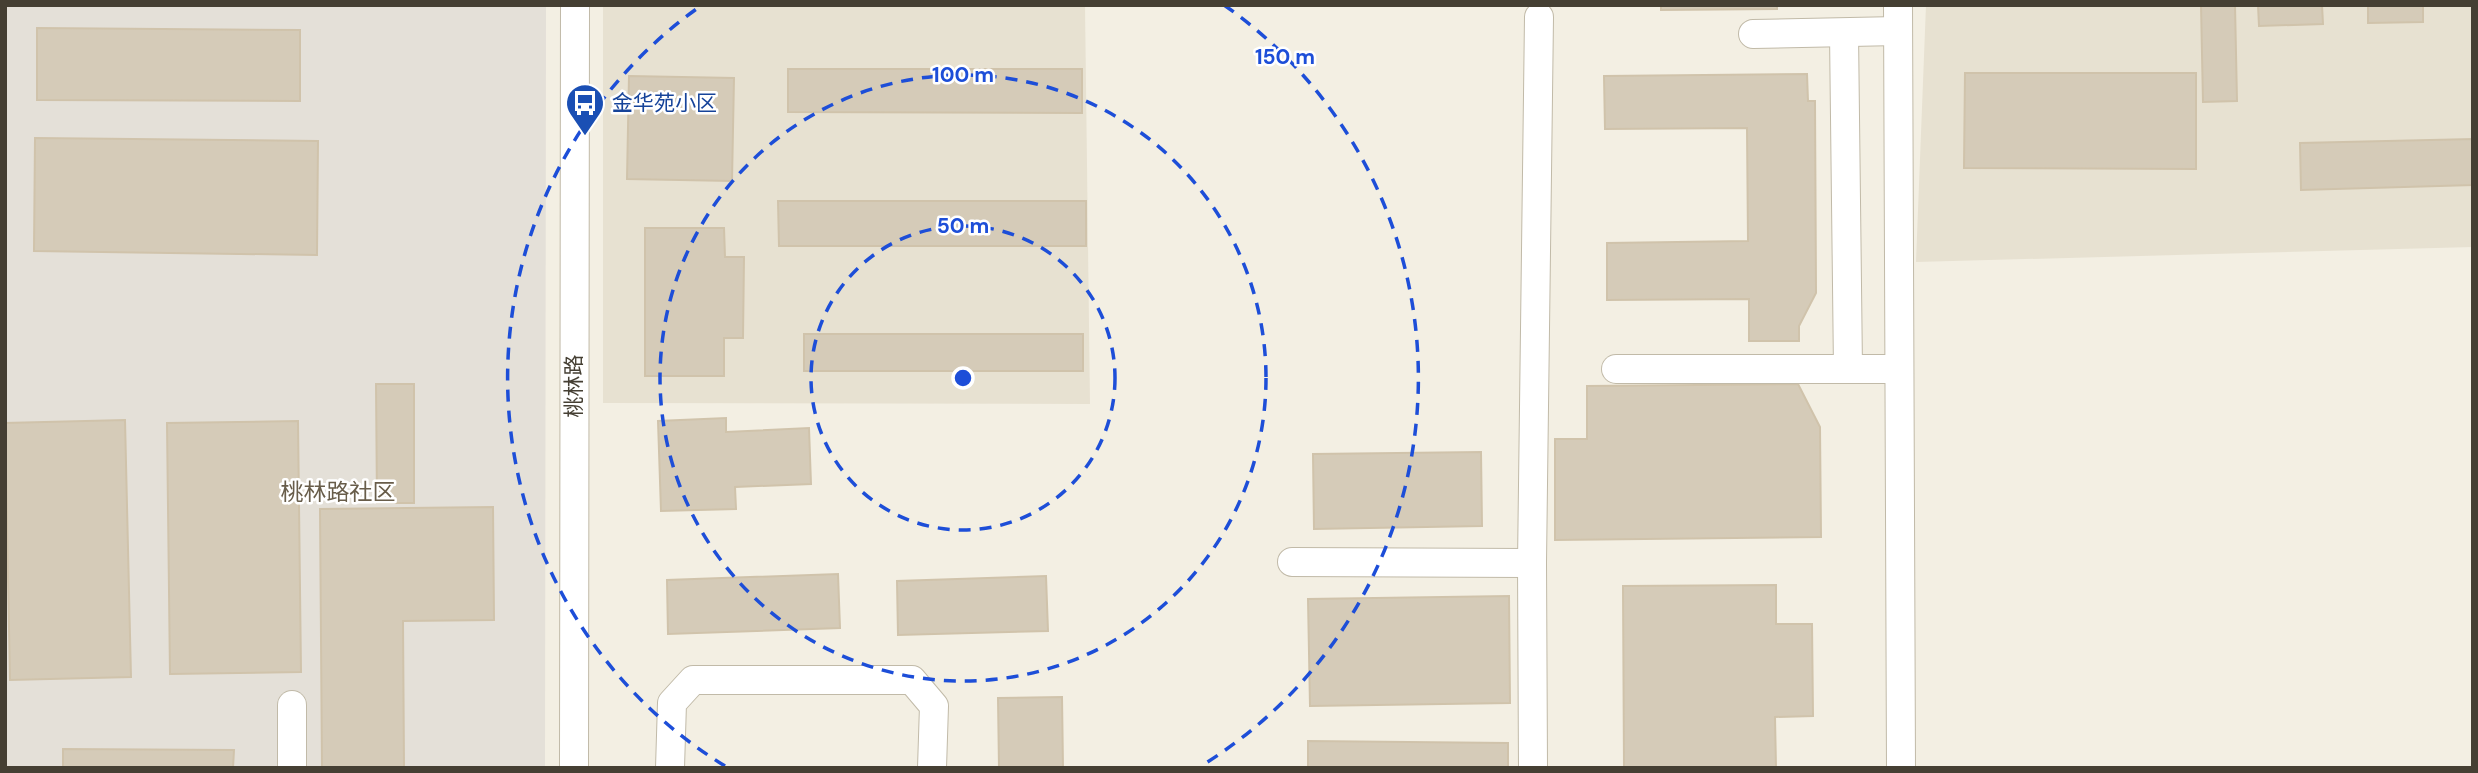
<svg xmlns="http://www.w3.org/2000/svg" width="2478" height="773" viewBox="0 0 2478 773" font-family="'DM Sans','Noto Sans SC',sans-serif">
<rect width="100%" height="100%" fill="#f3efe3"/>
<g fill="#e7e1d1">
<polygon points="603,5 1085,5 1090,404 603,403"/>
<polygon points="1926,5 2473,5 2473,247 1916,262"/>
</g>
<polygon fill="#e4e0d8" points="5,5 546,5 545,768 5,768"/>
<g fill="#d5cbb8" stroke="#d0c3ab" stroke-width="2">
<polygon points="1661,5 1777,5 1777,9 1661,10"/>
<polygon points="2235,5 2237,101 2203,102 2201,5"/>
<polygon points="2258,5 2322,5 2323,24 2259,26"/>
<polygon points="2368,5 2423,5 2423,22 2368,23"/>
<polygon points="37,28 300,30 300,101 37,100"/>
<polygon points="788,69 1082,69 1082,113 788,112"/>
<polygon points="1965,73 2196,73 2196,169 1964,168"/>
<polygon points="1807,74 1808,101 1815,101 1816,293 1799,326 1799,341 1749,341 1749,299 1607,300 1607,243 1748,241 1747,128 1605,129 1604,76"/>
<polygon points="629,76 734,78 732,181 627,179"/>
<polygon points="35,138 318,141 317,255 34,251"/>
<polygon points="2473,139 2473,185 2301,190 2300,143"/>
<polygon points="778,201 1086,201 1086,246 779,246"/>
<polygon points="645,228 724,228 725,257 744,257 743,338 724,338 724,376 645,376"/>
<rect x="804" y="334" width="279" height="37"/>
<polygon points="376,384 414,384 414,503 377,503"/>
<polygon points="1798,384 1820,427 1821,537 1555,540 1555,439 1587,439 1587,386"/>
<polygon points="726,418 726,432 809,428 811,484 735,487 736,509 661,511 658,421"/>
<polygon points="125,420 131,677 10,680 5,423"/>
<polygon points="298,421 301,672 170,674 167,423"/>
<polygon points="1481,452 1482,526 1314,529 1313,454"/>
<polygon points="493,507 494,620 403,621 404,768 322,768 320,509"/>
<polygon points="838,574 840,628 668,634 667,580"/>
<polygon points="1046,576 1048,631 898,635 897,581"/>
<polygon points="1776,585 1776,624 1812,624 1813,716 1775,717 1776,768 1624,768 1623,586"/>
<polygon points="1509,596 1510,703 1310,706 1308,599"/>
<polygon points="1062,697 1063,768 999,768 998,698"/>
<polygon points="1308,741 1508,743 1508,768 1308,768"/>
<polygon points="63,749 234,750 233,768 63,768"/>
</g>
<g fill="none" stroke-linecap="round" stroke-linejoin="round">
<defs>
<g id="minor">
<polyline points="1898,5 1901,768"/>
<polyline points="1844,33 1848,369"/>
<polyline points="1753,34 1898,31"/>
<polyline points="1616,369 1899,369"/>
<polyline points="1292,562 1532,563"/>
<polyline points="292,705 292,768"/>
<polyline points="574,768 575,5"/>
<polyline points="670,768 672,703 693,680 912,680 934,706 932,768"/>
<polyline points="1533,768 1532,563 1539,17"/>
</g>
</defs>
<use href="#minor" stroke="#c1baa8" stroke-width="30"/>
<use href="#minor" stroke="#fff" stroke-width="28"/>
</g>
<g fill="none" stroke="#1d4ed8" stroke-width="3.5" stroke-dasharray="12 9">
<circle cx="963" cy="378" r="152"/>
<circle cx="963" cy="378" r="303"/>
<path d="M725 766A455 455 0 0 1 702 5M1224 5A455 455 0 0 1 1201 766"/>
</g>
<defs>
<symbol id="bus-pin" viewBox="-11 -11 22 30"><path d="M0 17L-7.5 6A9.5 9.5 0 1 1 7.5 6Z" fill="#1a4fb4" stroke="#fff"/><path d="M-5-6H5V4H4V6H2V4H-2V6H-4V4H-5ZM-3.5-4V0h7V-4ZM-3.5 1.2v1.5H-2V1.2ZM2 1.2v1.5H3.5V1.2Z" fill="#fff"/></symbol>
</defs>
<g fill-rule="evenodd">
<use href="#bus-pin" x="563" y="81" width="44" height="60"/>
</g>
<g text-anchor="middle" dominant-baseline="central" stroke-width="5" stroke-linejoin="round" paint-order="stroke">
<g font-size="21" fill="#164399" stroke="#fff" text-anchor="start">
<text x="612" y="103">金华苑小区</text>
</g>
<g font-size="21" fill="#453f33" stroke="#fff">
<text transform="translate(574 386) rotate(-90)">桃林路</text>
</g>
<g font-size="23" fill="#685d4a" stroke="#fff">
<text x="338" y="492">桃林路社区</text>
</g>
</g>
<circle cx="963" cy="378" r="10" fill="#1d4ed8" stroke="#fff" stroke-width="3.5"/>
<g font-size="21" text-anchor="middle" font-weight="bold" fill="#1d4ed8" stroke="#fff" stroke-width="5" stroke-linejoin="round" paint-order="stroke">
<text x="1285" y="64">150 m</text>
<text x="963" y="82">100 m</text>
<text x="963" y="233">50 m</text>
</g>
<rect width="2478" height="773" fill="none" stroke="#453f33" stroke-width="14"/>
</svg>
